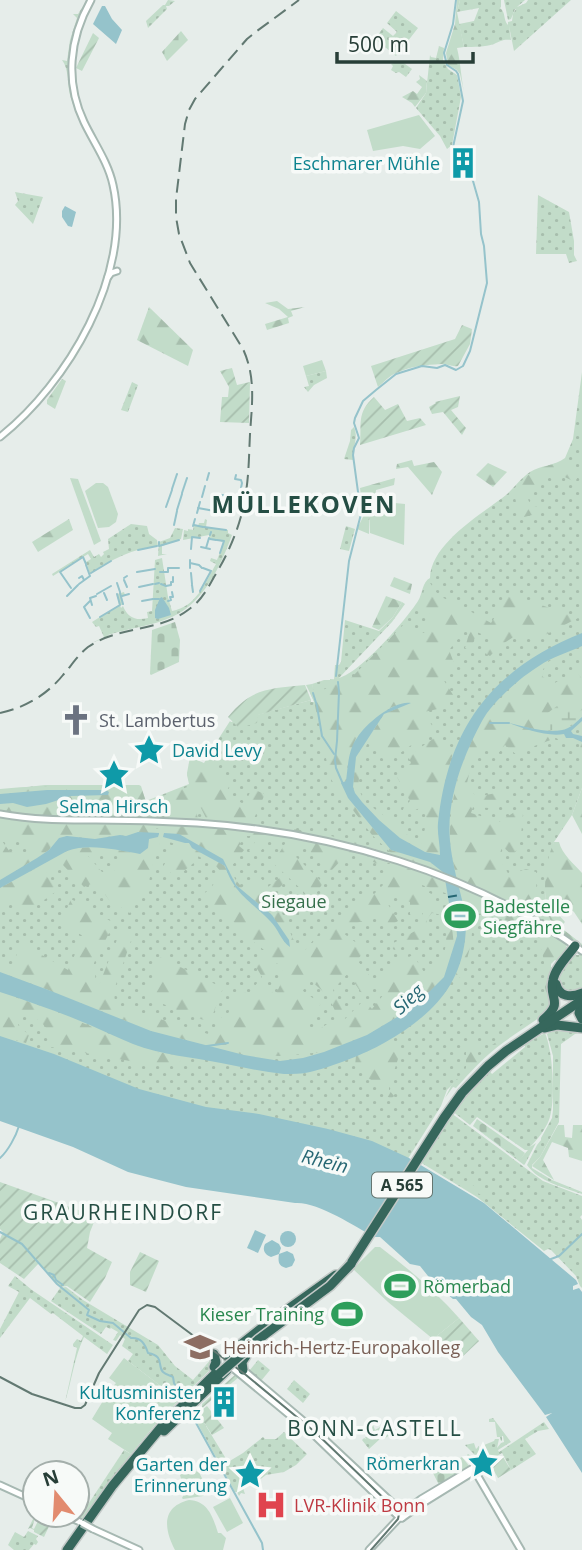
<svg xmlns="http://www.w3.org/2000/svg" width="582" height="1550" viewBox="0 0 582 1550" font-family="'Open Sans',sans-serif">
<defs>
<pattern id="grass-dots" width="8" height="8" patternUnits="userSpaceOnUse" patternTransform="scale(1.75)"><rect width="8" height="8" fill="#c2dcc9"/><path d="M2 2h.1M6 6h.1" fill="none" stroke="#a7bead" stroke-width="1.8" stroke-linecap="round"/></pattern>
<pattern id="forest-firs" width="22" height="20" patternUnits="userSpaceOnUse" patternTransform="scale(1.75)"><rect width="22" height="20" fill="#c2dcc9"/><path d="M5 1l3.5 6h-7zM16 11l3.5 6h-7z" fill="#a7bead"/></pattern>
<pattern id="wetland-marsh" width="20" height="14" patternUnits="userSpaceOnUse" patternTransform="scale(1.75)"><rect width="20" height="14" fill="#c2dcc9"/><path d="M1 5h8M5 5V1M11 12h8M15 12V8" fill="none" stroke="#a7bead"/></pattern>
<pattern id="cemetery-stones" width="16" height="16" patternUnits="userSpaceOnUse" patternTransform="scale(1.75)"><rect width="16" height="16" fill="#c2dcc9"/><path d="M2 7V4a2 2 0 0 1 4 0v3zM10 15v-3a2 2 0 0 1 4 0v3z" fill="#a7bead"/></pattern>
<pattern id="garden-furrows" width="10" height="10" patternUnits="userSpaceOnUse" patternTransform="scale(1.75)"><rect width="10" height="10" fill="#c2dcc9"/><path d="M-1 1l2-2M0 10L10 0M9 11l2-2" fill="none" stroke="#a7bead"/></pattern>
</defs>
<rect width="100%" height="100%" fill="#e6edea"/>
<g fill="url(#grass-dots)">
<path d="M87,0H90L82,15L71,79L86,128L84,129C78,118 73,107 70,95C67,83 69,69 62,60L67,61L70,40L77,18L73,14H78Z"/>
<polygon points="168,0 175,1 169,6 166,6 167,9 148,28 146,21 163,5 165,5"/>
<path d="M460,0H501V7L500,8C506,12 503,20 508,25V22L512,21L513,14L516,9H515L511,19L508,20L504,0H525L517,7L526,3L528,0H571L514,51L509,26L511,40C503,39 501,41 494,44C485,47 474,47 464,47L459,24L474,21L479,8L457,12Z"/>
<polygon points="396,11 418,28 404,46 398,51 399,52 396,56 375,39 383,28 393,36 397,32 387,23"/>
<polygon points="439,46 444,48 443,60 448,69 457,75 461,97 452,145 447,149 440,136 416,108 426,93 430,55 431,57 436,58"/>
<polygon points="401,61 412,69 406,77 399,72 396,73 391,70 393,66 391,64"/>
<polygon points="15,192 43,197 33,224 15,205 18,201"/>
<polygon points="538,195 569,212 574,241 574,255 577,261 569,263 566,254 536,254"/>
<polygon points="326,371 327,378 314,385 308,392 304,387 309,386 306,376"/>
<path d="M582,372V788L572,815L554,842L545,893L547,911L554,929L544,922L539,935L547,961L551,1006L478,1059L447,1090L441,1106L389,1189L0,1074V790L45,785H136L140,786L146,801L189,784L187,775L190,764L205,767L214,758L212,749L230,721L231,722L311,700V702H314L310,693L313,692L312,684L324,680H334L335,665H339L341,662L345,620L379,631L393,617L402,602L405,604L392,622L339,678C361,672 405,621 418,601C423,593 422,582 430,578C431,543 482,514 506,495C514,488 521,478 530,472C541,465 555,466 565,458L573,439Z"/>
<polygon points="132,382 138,385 128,412 121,410"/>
<path d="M354,427C359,438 352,448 353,460L344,459L350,441L351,430Z"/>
<path d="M205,519L207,520L206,527L228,530V533L232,535C221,565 204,603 172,617C152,626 130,628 108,635L109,636L92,643L104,637L99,626L96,627L92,622L119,605L117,594L124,592L125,595L121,597L124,605H120L121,608L123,606C128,618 136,621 148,618L147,612L152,611L155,560L162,558L168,597L172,611C196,607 205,583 216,564L210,561L211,558L217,560L224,542L209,538V535L183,540L184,530L188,531V529L193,530L194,525L198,526L199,523H204Z"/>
<path d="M131,524L147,526L149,534L157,540L158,546C134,548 110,560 90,574L86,562L91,559L88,554L53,576L52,574L90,550L94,557L99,554L101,557L104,554L103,552L109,549L108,539Z"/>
<polygon points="346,526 355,529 349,551 340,549"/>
<polygon points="175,528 183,529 181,539 162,546 162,554 167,554 158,556 159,542 170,538"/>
<path d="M575,955H582V991L572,995L558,988C557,974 564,963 575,955Z"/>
<path d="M554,1030L582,1032L575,1034L561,1044L559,1122L540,1157L532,1165V1168L552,1180L582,1192V1194C563,1187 539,1182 527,1165L537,1145L541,1140V1138L552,1118L553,1110V1056L547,1034Z"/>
<path d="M545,1033C553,1051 556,1101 549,1120C545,1130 538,1139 530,1147L536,1143L525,1164L524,1165L473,1126L520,1159L528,1150H525L477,1117L470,1125L452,1111L461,1099L488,1069L492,1074L525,1047V1044Z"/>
<polygon points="451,1113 543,1181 582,1196 582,1215 580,1217 582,1220 582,1288 580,1286 576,1276 551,1250 548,1249 544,1251 477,1197 420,1162 425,1154 427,1154 428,1151"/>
<path d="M15,1276L32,1290L113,1345L107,1354L84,1337C74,1358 72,1380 65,1402L77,1348L73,1346V1344L77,1339L81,1341L83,1336L53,1313L51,1314L30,1298L0,1338V1329L19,1292L8,1286Z"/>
<polygon points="66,1287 83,1300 158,1345 175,1366 193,1380 212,1358 212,1368 179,1400 128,1361 133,1354 122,1346 125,1339 120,1335 116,1341 113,1340 118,1332 111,1328 110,1329 106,1327 101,1334 51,1301 60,1288"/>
<polygon points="258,1360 270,1370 261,1381 249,1371"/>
<polygon points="294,1380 310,1394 303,1403 287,1389"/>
<polygon points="198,1413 228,1462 243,1453 263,1437 265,1439 276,1439 284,1432 307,1454 296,1465 284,1472 266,1475 254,1484 251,1483 243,1488 245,1494 241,1493 239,1496 237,1492 235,1492 194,1417"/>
<polygon points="493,1418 511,1442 498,1450 499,1452 544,1422 549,1429 538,1431 525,1439 536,1454 511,1470 502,1453 477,1469 467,1455 468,1454 473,1457 475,1455 465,1445 474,1443 476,1449 479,1446 479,1453 485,1452 484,1445 494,1441 495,1439 499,1439 497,1448 501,1443 504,1442 503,1436 502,1436 502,1441 501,1441 500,1437 497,1437 495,1422 489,1422 489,1419"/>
<polygon points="369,1425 373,1425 375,1430 382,1426 383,1428 378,1432 381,1436 394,1427 397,1430 384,1439 381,1438 369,1449 362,1440 364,1438 366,1439 365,1437 369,1437 372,1434 373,1429 370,1427"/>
<polygon points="124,1450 131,1454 82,1519 79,1518"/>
<polygon points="28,1531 38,1536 36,1539 38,1542 36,1545 34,1544 29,1550 14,1550 8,1545 15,1532 24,1537"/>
</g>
<g fill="url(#forest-firs)" fill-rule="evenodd">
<path d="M457,0H460L457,12L464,47L457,48C461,64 461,80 465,97L460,74L457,70L448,65L446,53L455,24Z"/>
<polygon points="419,75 427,81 426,93 415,107 412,103 402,97 413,91 417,94 422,87 416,82 420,79"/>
<polygon points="277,301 288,309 305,307 291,311 293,316 288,318 289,323 267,330 265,324 288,317 279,309 265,303"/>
<polygon points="149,307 193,350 188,366 137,340"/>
<polygon points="62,379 66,381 55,409 47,404 47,400"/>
<polygon points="412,460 414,466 434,462 442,472 432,495 408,467 396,469 397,464"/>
<path d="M563,462L581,471L575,482C570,480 565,476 559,476C544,475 516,497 534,506C538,507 542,507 545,507L544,512L524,517L517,509L514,489C529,471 540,467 563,462Z"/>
<polygon points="488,463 507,472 493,487 476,475"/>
<polygon points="395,478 394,485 376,490 374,509 370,510 369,534 357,529 365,513 362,503 360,488"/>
<polygon points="69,519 73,530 38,552 32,542"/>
<polygon points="394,577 412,584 410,594 390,586"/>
<path d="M428,580L439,596L459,605L491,623L510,594L578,618L535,640L515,636L501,645L490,656L486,654L492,639L477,632L470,651L465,648L470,630L466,629L449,650L454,663L443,679L455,698L442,708L424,712L434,729L386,763L369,740L361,757L358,788L365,802L393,822L421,847L427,819L422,807L404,815L403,809L410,801L397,777L411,763L408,756L436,737L454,749L443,789L438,826L441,855L425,852L400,838L379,820L362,802L355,793L353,787L356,757L384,714L409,703L392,707L385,711L356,738L349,757L345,782L348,798L391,850L430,862L444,873L392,854L372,835L336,788L330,777L314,701L306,685L312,684L314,692L325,689L330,686V679C337,679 342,683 349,680L404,624L424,633L434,616L416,608L421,599Z"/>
<polygon points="386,596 402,602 393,617 379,630 372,627"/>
<path d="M555,658L557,660L543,669L544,672L542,676L553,684L565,677L578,673L582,679V717L557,731L534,729L515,725L557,735L564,734L566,738H573L582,742V752L579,744L565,743L556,738L529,748L519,757L505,745L496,756L482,747L471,766L467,783L476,797L506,791L508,799L490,808L473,807L471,813L499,822L522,807C524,814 522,818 522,826C520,842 522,840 513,856L502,846L499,858L509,875L526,869L536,872L537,919L457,880C454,866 450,852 450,838C449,797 463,755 482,720C486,714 492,709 496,704C516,682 530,672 555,658Z"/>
<path d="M208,750L212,752L215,759L209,770L233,778L225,795L244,804L252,789L265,794L252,823L320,833L350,841L352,837L372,848C355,850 329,840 312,836C279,829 246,826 212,821L207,820L199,804L195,806L198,819L196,820C131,817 64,822 0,811V804L13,803L22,807L46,804L71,796L106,790H47L0,794V789C46,784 93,787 139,785L141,786L146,802L190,786L187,773L190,757L204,763L207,758L205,757Z"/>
<polygon points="582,788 582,834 572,815"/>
<path d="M0,817L40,821L154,824L156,829L159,828L158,824C216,827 273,830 330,845C348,850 365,854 381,862V865L360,857L347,854L331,871L303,845L295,856L323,883L311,901L303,891L273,863L286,842L282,840L269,839L258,855L249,851L259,836H245L239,846L244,850L231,867L235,879L244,890L259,876L268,887L282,876L287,880L275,892L289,900L282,913L293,939L299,946L323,925L322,929L303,953L305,957L328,929L350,912L348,908L363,897L372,896L386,882V864H396L445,882L448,894L419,884L417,889L426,894L428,892L435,896V908L450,909L454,946L445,977L414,1007L367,1035L324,1052L281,1056L244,1055L151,1031L51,991L0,972V964L12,967L21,943L68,970L83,936L61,923L71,899L114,923L94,963L96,985H99L122,927L133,935L114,990L115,1005L208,1034L215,1031L220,1027L219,1023C195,1021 169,1004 145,998L160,957L223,988L213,1014L226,1019L236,994L250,992L262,977L255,965L264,950L234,927L236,924L201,896L211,888L221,872L216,866L198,856L196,861L184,871L182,870L175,876L163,867L175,844L164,840L161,841L155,854L148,886L130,913L109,900L96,882L84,887L62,864L45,874L58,890L22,916L10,899L0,905V888L67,851C90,843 117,850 140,854L148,846L149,839L159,836L138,832L126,836L119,835L95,839L67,836L53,844L49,850L37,858L0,880ZM164,833L187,839L227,865L236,885L272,915L289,940L286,944C281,936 277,927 270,921C251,902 234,893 225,866L193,848L190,843L176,841ZM5,837L21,843L32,851L25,858C19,857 16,853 10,852L2,841V838ZM97,853L119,855L114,871L102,872L88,856ZM393,895L410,902V914L412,917L423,913L415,931L390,945L394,950L426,938L427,919L432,913L442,915L440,927L442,929H446C447,954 444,957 426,975L413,955L390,966L377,981V984L380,985L384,994L372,1009L364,1000L345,1019L329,1023L316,1031L311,1032L304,1026L321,1004L303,991L308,978L328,996L339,1019L345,1015L333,990L348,973L364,997L371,988L374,981L357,960L366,950L339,930L378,915L386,928L398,921L386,901ZM277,963L285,975L275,996L265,981Z"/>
<path d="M554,842H559C562,854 574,864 582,873V924L574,912L557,897L549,904L565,922L560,927L582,944V947C574,942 560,936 555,928C540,908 544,863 554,842Z"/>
<path d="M458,887L494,903L549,932L565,943L568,950L559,962L555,960L551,964V967L557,969L553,1007C538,1020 520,1030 504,1042C486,1055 471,1071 456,1088L453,1087L445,1098L451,1086L466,1068V1047H469L472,1041L476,1044L478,1057L489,1047L546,1009L549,1002L544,984C546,977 545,970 544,962C543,956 541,947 538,941C528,924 491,914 472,913C474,936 469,956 461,977L453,981C464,959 468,933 465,909C464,901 460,895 458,887Z"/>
<path d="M0,992L41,1006L134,1044L157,1052L182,1056V1059L176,1067L163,1064L158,1066L51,1047C52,1026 38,1017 19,1013L18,1025L29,1035L26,1043L0,1036Z"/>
<path d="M387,1041L398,1053L399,1056L389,1086V1090L394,1096L391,1099L384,1094C381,1085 376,1083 368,1078C364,1075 360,1070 355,1066L356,1056Z"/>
<polygon points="558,1125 564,1125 565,1137 572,1138 573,1125 582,1125 582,1161 569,1157 568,1148 552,1142 543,1160 554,1180 532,1166 540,1157"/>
<path d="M455,1177C472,1182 488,1195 500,1208H496L486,1198L455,1180Z"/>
</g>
<path fill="url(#wetland-marsh)" d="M557,706L564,713L576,708L579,712L582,710V717C566,730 562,731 542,730L545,715Z"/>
<g fill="url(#cemetery-stones)">
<polygon points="181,31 188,40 167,61 162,52"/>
<polygon points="175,622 180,640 179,662 151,675 150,674 152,630"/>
<polygon points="477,1119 525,1153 520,1160 473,1126"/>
<polygon points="462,1457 470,1467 439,1485 433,1473"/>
</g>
<g fill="url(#garden-furrows)">
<polygon points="93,33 99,38 82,71 76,68"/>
<path d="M462,325L472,329L470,344L458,366C452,367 447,364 441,364C426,365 411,366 396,373C389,376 384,382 378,387L371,366L455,339Z"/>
<polygon points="232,368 237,385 250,382 249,423 220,422 222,397 228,397 229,387 220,371"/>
<polygon points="460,396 458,407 451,410 466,428 462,435 443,412 432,414 429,407 436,403 435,402"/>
<path d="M374,397L385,410L398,404L407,421L420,418L426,425L360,445C362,424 356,413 374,397Z"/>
<path d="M305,685L311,700L258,715L257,723L239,728L228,717C252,687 270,689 305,685Z"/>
<polygon points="0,1182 87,1213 85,1219 94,1222 90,1232 87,1248 112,1262 105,1278 90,1302 67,1286 60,1287 57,1284 39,1263 24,1279 0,1263 0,1239 3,1232 0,1229"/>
<polygon points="140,1252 159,1261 146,1292 130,1285 130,1272"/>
<polygon points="459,1318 479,1341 461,1358 456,1359 433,1339"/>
<polygon points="236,1374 239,1377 202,1408 202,1404"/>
<polygon points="207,1406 224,1428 212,1435 198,1413"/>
<polygon points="503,1457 511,1470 498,1478 490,1464"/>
<polygon points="41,1515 50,1519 51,1516 49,1515 56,1515 54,1516 44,1537 34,1532 34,1530 30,1528 28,1529 34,1517 35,1518 32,1528 34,1529"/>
</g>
<g fill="#c2dcc9">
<polygon points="419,115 435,136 420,149 403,146 373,151 367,130"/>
<polygon points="322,360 326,371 306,376 303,366"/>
<polygon points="70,478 78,479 101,541 94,545"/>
<polygon points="96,483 103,483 108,487 118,514 116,522 109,527 98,528 85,491"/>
<polygon points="395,503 405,504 404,545 370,533 370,512"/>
<path d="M375,1247H380C409,1269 435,1291 459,1318L433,1339L388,1302L353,1269Z"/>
<polygon points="124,1358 179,1400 154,1426 131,1454 108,1439 112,1433 92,1419 109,1391 116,1383 109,1378"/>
<polygon points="186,1469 199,1472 208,1491 203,1496 183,1499 182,1498 185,1492 180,1475"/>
<polygon points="230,1498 243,1523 227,1532 213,1507"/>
<path d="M189,1500C208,1501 213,1517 218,1533H221L226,1538L223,1550H175C164,1529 161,1507 189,1500Z"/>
</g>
<g fill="#95c3cb">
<polygon points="102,6 105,6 112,19 122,30 116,44 93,24"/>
<polygon points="65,206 76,212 72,227 68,226 62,217 62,211"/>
<polygon points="162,597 169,608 171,615 158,619 155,618 155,610 160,598"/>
<path d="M582,633V646C567,653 552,657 539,666C521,677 492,702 482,721C463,756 446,800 450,841C452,864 459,886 464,908C467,918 466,930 465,940C459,991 426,1019 384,1043C365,1054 331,1067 310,1072C302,1074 292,1074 284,1074C262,1072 242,1067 221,1063C192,1057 161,1055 133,1044C118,1038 104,1031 90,1025C60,1012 30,1002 0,992V972L51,991L151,1031L244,1055L280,1061L303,1058L324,1052L367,1035L414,1007L444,977L457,936L456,921L450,909L444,873L430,862L391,850L348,798L341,783L346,781C348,767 348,750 357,738C366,723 395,700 411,703L384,714L356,757L353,787L355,793L362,802L379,820L400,838L425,852L440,855C440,844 437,833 438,823C448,726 493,669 582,633Z"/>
<path d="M582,717V721L571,731L573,734L582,736V742L573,738H566L564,734C547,737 525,729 509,723C524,726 552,736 568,728C573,726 577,721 582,717Z"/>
<polygon points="47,790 106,790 109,792 108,795 71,796 46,804 27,807 13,803 0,804 0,794"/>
<path d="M138,832L159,833V834L158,837L149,839L148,848L140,854C116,850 90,843 67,851L0,888V880L37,858L49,850L59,838L67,836L95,839L120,835L126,836Z"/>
<path d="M164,833L179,834L223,859L236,885L272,915L289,940L290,947C281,941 278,928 270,921C251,901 234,894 225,866L192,848L189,843H185L163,837Z"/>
<path d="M0,1036L54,1054L139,1089L206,1107L259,1114L328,1129L372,1141L409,1158L484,1203L576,1280L578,1284L573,1286V1290L579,1288L582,1292V1473L546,1417L552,1413L545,1415L498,1352L482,1325L471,1317L456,1299H453L432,1281L420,1266L410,1264L380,1237H374C355,1226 316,1201 295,1203L186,1187L128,1172L73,1147L0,1121Z"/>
<polygon points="255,1230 266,1235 258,1253 247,1248"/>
<circle cx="288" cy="1239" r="8"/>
<path d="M272,1240L279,1244L281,1248L279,1254L287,1251L293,1254L295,1260L292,1266L286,1268C278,1266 278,1261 279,1254L271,1257C265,1255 262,1250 265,1244Z"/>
</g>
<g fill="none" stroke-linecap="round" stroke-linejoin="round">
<g stroke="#95c3cb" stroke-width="2">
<polyline points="456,0 453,24 444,53 447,65 456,71 458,74 463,101 453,147 460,163"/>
<polyline points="236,475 235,479 241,480 242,483 241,488"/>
<polyline points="207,480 209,473"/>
<polyline points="172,489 177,474"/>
<polyline points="182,493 187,478"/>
<polyline points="214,494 237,497 239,500"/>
<polyline points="202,497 205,486"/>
<polyline points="166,507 172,490"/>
<polyline points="198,508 209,510"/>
<polyline points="177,510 182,494"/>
<polyline points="209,510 231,514"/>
<polyline points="197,513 200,502"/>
<polyline points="174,525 177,511"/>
<polyline points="194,525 203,527"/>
<polyline points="193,526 195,519"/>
<polyline points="204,527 226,530"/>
<polyline points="210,535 211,532"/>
<polyline points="210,539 216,540"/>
<polyline points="217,540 224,541 220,553"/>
<polyline points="159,542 159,546 179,540"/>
<polyline points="201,547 210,549"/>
<polyline points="206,548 209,538"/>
<polyline points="191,549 192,537 200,538"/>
<polyline points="138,550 157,546"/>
<polyline points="190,560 190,568"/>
<polyline points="190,563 199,565 202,568"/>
<polyline points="137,572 155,569"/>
<polyline points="160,572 168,572 168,568 179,568"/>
<polyline points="91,573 111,561"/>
<polyline points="191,573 192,584"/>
<polyline points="79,578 82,576 84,580"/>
<polyline points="124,578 127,576"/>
<polyline points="124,580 127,587"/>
<polyline points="117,583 120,592"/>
<polyline points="79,584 90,576 86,565"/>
<polyline points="155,584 159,583"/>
<polyline points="161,584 166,586 171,585 171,582 173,582 173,577"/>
<polyline points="192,585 193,592"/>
<polyline points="139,587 153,584"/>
<polyline points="71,588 60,572 83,557 86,564"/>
<polyline points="200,591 211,571 203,568"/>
<polyline points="104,593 107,600"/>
<polyline points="120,593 123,604"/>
<polyline points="97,594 111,586"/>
<polyline points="67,596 78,585"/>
<polyline points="122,596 129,594"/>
<polyline points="154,599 159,599"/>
<polyline points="142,601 153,599"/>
<polyline points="168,601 171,600 170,597 173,597 172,592"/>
<polyline points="92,605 90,598 96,596"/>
<polyline points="100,617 120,605 117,594"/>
<polyline points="90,618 84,607 90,601"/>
<polyline points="336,676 349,561 361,514 353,455 354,448 359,438 354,423 355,418 363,401 376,390 396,374 422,366 437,368 445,365 456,370 463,366 470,351 487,283 484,246 481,234 479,202 473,181 462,166"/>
<polyline points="338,682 339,692 337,741 335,760 336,768 343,784"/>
<polyline points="313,693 317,706 322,736 334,754"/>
<polyline points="490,723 509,723"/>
<polyline points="207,1046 228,1043"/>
<path d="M0,1158C8,1151 16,1136 19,1126"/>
<path d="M0,1232L22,1244L57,1284L89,1310L87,1315L100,1321L113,1323L131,1338C141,1337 145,1344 148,1353C165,1356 157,1366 163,1372C166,1375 170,1375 173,1377L174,1383L184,1401"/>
<polyline points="551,1259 559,1256 582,1234"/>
<polyline points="49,1273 54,1275 56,1280 63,1285"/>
<polyline points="190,1412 262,1543 263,1550"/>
</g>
<polyline stroke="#276773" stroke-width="2" stroke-dasharray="9 7" stroke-linecap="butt" points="448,897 460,895"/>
<defs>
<g id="secondary">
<polyline points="108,277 111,273 117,271"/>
<path d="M0,437C67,384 133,274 113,185C108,162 94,143 84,122C65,82 69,39 91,0"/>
<path d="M0,814C32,820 64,820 96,820C129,820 163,821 197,823C331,832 472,872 582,951"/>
<polyline points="229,1363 229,1365 315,1436 400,1518"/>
<polyline points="241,1368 321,1436 399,1509 402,1518"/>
<polyline points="0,1485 35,1501"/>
<polyline points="401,1514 421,1499 473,1468 521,1550"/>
<polyline points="65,1515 82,1523"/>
<polyline points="402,1518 420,1505 470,1474 474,1470"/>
<polyline points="93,1529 139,1550"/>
<polyline points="369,1550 400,1517"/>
</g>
<g id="motorway">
<path d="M556,984C559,997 571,998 582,993"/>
<polyline points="582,1004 579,1013 582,1019"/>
<path d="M543,1020C565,1001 548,1000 553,980C555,968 568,956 575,946"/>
<polyline points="544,1028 557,1025 582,1028"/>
<polyline points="348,1268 444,1118 462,1093 488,1066 506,1051 582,1000"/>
<polyline points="214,1354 216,1362 214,1367"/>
<polyline points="229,1359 235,1349 263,1327 336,1275"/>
<polyline points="243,1370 242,1362 246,1356"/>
<polyline points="164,1431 227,1370"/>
<polyline points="67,1550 113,1485 162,1426 217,1372"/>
</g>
</defs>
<use href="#secondary" stroke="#a6b8b2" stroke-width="9"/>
<use href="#motorway" stroke="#c3c9c7" stroke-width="12"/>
<use href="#secondary" stroke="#fff" stroke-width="5"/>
<use href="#motorway" stroke="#36675c" stroke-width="9"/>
<polyline stroke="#627972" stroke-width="2" points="0,1377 32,1394 75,1408 81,1408 85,1405 99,1373 139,1310 147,1305 155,1307 246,1375 315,1432 396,1510 399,1514 398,1519 371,1550"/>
<path stroke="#627972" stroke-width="2" stroke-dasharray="14 7" stroke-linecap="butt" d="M0,713C24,708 47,695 63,675C71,666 78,655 88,647C118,626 159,632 188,610C200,602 207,590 214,577C230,551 242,522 246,492C249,473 249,453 250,434C252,404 256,377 243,349L190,263L179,234L176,217V199L185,124L189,110L195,99L247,39L257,31L299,0"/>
<defs>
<polyline id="secondary-bridge" points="82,1523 93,1529"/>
<polyline id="motorway-bridge" points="219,1374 259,1339 330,1286 351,1264"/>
</defs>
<use href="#secondary-bridge" stroke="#a6b8b2" stroke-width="9" stroke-linecap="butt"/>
<use href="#motorway-bridge" stroke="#c3c9c7" stroke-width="12" stroke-linecap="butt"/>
<use href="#secondary-bridge" stroke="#fff" stroke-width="5"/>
<use href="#motorway-bridge" stroke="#36675c" stroke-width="9"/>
</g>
<defs>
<symbol id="building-bare" viewBox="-9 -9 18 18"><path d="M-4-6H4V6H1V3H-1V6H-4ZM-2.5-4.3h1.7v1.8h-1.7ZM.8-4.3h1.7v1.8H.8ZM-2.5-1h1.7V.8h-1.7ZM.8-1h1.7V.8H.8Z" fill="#0f9aa8" stroke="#f7faf8" stroke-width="2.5" paint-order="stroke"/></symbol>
<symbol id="church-bare" viewBox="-9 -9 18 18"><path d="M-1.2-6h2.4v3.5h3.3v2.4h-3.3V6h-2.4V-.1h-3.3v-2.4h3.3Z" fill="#6b7280" stroke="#f7faf8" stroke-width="2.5" paint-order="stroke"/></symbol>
<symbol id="sight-bare" viewBox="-9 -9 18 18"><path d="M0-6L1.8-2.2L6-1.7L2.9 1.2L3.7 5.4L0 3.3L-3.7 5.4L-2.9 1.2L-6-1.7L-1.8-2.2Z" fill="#0f9aa8" stroke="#f7faf8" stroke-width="2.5" paint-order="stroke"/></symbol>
<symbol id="stadium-bare" viewBox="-9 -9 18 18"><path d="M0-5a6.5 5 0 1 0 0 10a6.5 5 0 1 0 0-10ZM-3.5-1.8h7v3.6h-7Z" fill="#2e9e5b" stroke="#f7faf8" stroke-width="2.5" paint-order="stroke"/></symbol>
<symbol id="school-bare" viewBox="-9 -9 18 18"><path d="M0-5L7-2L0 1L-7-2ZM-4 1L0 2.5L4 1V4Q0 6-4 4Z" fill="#8d6e63" stroke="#f7faf8" stroke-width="2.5" paint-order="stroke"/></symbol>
<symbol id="hospital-bare" viewBox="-9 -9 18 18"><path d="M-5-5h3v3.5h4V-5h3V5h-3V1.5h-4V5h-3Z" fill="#e0444e" stroke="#f7faf8" stroke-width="2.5" paint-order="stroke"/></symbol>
</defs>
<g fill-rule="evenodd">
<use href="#building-bare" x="441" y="141" width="44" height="44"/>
<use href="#church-bare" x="54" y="698" width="44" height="44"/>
<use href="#sight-bare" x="127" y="728" width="44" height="44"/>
<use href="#sight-bare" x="92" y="753" width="44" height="44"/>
<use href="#stadium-bare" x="438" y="894" width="44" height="44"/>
<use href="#stadium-bare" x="378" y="1264" width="44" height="44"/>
<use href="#stadium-bare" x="325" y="1292" width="44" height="44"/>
<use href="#school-bare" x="178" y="1325" width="44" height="44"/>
<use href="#building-bare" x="202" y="1380" width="44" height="44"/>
<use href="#sight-bare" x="461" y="1441" width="44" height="44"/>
<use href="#sight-bare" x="228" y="1452" width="44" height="44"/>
<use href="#hospital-bare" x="249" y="1483" width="44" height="44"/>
</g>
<g text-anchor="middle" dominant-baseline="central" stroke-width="7" stroke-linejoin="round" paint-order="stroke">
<rect fill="#f7faf8" stroke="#657671" stroke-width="2" x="372" y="1172.5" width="60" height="25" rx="5"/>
<g font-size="16" font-weight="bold" fill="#273e37">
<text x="402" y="1185">A 565</text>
</g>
<g font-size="18" fill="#0d838f" stroke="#f7faf8" text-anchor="end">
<text x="440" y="163">Eschmarer Mühle</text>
<text x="172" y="750" text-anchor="start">David Levy</text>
<text x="114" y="806" text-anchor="middle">Selma Hirsch</text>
<text x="201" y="1392">Kultusminister<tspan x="201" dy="21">Konferenz</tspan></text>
<text x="460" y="1463">Römerkran</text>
<text x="227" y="1464">Garten der<tspan x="227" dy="21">Erinnerung</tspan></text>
</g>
<g font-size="18" fill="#5b616d" stroke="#f7faf8" text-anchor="start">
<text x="99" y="720">St. Lambertus</text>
</g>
<g font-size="18" fill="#36704c" stroke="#f7faf8">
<text x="294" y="901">Siegaue</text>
</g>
<g font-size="18" fill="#27864d" stroke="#f7faf8" text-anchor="start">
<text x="483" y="906">Badestelle<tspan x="483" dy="21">Siegfähre</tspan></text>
<text x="423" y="1286">Römerbad</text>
<text x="324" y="1314" text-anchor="end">Kieser Training</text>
</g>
<g font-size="18" fill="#785e54" stroke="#f7faf8" text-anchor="start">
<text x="223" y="1347">Heinrich-Hertz-Europakolleg</text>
</g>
<g font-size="18" fill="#be3a42" stroke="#f7faf8" text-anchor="start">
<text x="294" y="1505">LVR-Klinik Bonn</text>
</g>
<g font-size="19" font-style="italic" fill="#276773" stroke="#f7faf8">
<text transform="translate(408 999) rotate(-43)">Sieg</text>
<text transform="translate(325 1161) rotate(14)">Rhein</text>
</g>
<g font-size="21" letter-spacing="2" fill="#254e44" stroke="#f7faf8">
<text x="123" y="1212">GRAURHEINDORF</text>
<text x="375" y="1428">BONN-CASTELL</text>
</g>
<g font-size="24" font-weight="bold" letter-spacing="2" fill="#254e44" stroke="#f7faf8">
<text x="304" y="503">MÜLLEKOVEN</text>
</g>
</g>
<g transform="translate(56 1494) rotate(342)"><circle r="33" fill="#f7faf8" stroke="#a4afab" stroke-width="2"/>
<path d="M0-5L12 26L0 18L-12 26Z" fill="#e28b6f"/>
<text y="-10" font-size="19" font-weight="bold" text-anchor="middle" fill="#273e37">N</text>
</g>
<path d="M337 52v10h136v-10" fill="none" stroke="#273e37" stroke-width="3.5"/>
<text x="348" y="52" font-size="21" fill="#273e37" stroke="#f7faf8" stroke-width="5" paint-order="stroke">500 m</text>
</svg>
